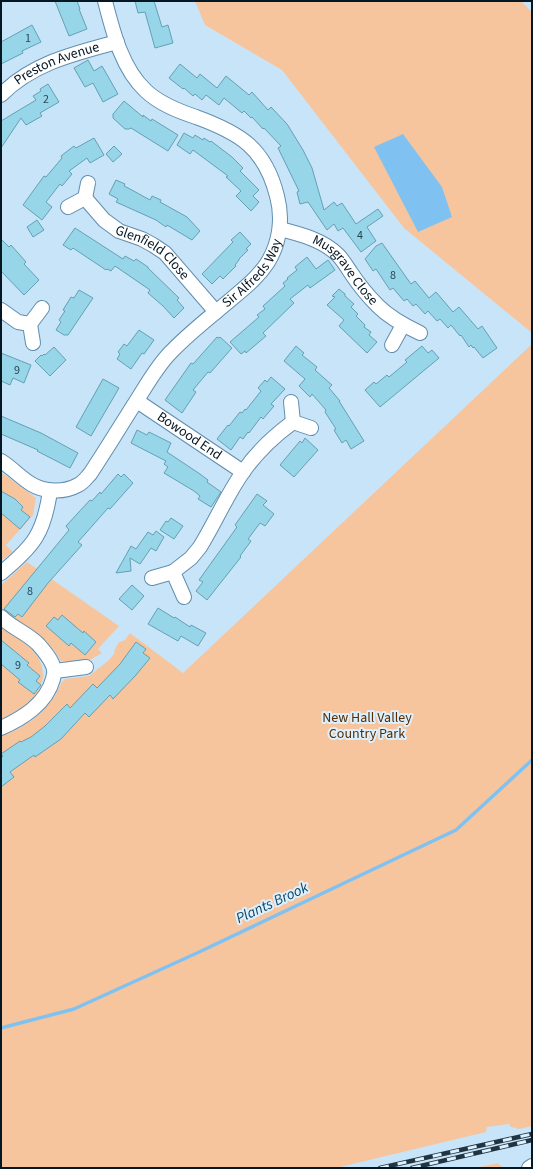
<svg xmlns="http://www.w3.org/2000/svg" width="533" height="1169" viewBox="0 0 533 1169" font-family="'Source Sans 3',sans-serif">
<rect width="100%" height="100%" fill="#c8e4f9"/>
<g fill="#f7c59d">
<polygon points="195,1 521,1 532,12 532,333 404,228 282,70 205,25"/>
<polygon points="532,344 532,1126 519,1129 511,1127 509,1124 487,1127 486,1132 336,1168 1,1168 1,733 5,731 7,734 23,726 22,723 28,720 30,722 44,710 42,708 51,697 54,698 61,683 65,679 89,676 109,660 114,654 115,649 119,642 125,640 130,633 183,673"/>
<polygon points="1,472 36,498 33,515 6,545 13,552 1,561"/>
<polygon points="27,562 119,626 98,649 102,653 88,661 66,664 68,661 61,661 54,650 3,610 1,607 1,585"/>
<path d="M1,627C19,639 43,651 43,675C43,685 37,695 30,701C21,709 10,714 1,720Z"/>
<polygon points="498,1163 503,1168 476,1168"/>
</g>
<polygon fill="#7fc2f1" points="403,134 442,187 452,217 418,232 374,147"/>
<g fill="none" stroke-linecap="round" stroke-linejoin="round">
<polyline stroke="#7fc2f1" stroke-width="3.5" points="1,1028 74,1009 197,953 456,830 532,760"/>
</g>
<g fill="#97d5e9" stroke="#64a0b3">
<polygon points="55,1 77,1 80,9 79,9 87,29 69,36"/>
<polygon points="135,1 154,1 162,27 168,25 173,43 155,48 145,12 138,13"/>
<polygon points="32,25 41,42 22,51 23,53 1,64 1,42"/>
<polygon points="88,60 94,71 102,66 118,94 103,102 93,83 85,87 74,68"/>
<polygon points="180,64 197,78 200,74 217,88 226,76 249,95 252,92 268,110 271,107 287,124 303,150 312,168 324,210 334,202 337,206 342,203 356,224 378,209 383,216 367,227 376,241 361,252 343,228 338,231 334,224 327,230 308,202 300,204 297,192 299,191 278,148 281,146 264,128 263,129 252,117 251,118 244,111 242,113 224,98 219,105 206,95 202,100 195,94 193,96 184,88 183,89 169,78"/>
<polygon points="48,84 59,102 40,113 42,116 26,125 21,118 1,148 1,121 36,100 33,96 41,91 40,89"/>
<polygon points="124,101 143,117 143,115 151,121 152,119 178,135 168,151 131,128 129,129 125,129 113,118 113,114"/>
<polygon points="184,133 193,138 195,135 203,140 204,138 210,142 211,141 232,157 243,168 240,171 259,190 253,196 259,202 251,211 236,196 241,191 226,177 228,176 193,150 190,154 177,145"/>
<polygon points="94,138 104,155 90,163 87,158 69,171 72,174 62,186 60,184 46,202 52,207 42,220 23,205 44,176 46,177 62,158 61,156 74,146 76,148"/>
<polygon points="114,146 122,154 113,162 106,154"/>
<polygon points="116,180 125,184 124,186 130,189 150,200 152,196 161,200 160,202 187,217 200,231 192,240 167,225 166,227 156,220 116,202 118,199 109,194"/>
<polygon points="37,220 44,230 33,237 27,227"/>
<polygon points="75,228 123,259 125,256 134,261 136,259 148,267 148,268 179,298 177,300 184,308 174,318 163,306 148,293 150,290 115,266 111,271 107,269 106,270 73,248 71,250 63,245"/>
<polygon points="240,232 251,244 246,249 248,250 239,259 239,260 235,265 236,266 223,279 220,276 212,284 202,274 233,242 231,240"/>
<polygon points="1,239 9,247 11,245 26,262 24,264 39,280 24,295 1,271"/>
<polygon points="382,243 411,284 415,281 429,298 436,292 453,312 459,307 478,329 482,326 497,348 483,358 474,347 473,348 471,345 469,347 461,335 460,336 451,325 448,328 440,319 437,321 428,311 425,314 416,304 413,306 407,299 404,301 393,288 390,290 376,269 373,271 365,259 376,246"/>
<polygon points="307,257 316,269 328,260 335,270 310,288 308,285 290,299 294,303 263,333 266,336 246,353 245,351 241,354 230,342 259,317 257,315 265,309 263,306 285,286 283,283 288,279 287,278 297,270 295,267"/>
<polygon points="339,289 345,294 345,296 354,304 351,307 358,314 356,316 365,325 364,327 371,332 369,335 377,342 367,353 339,326 344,320 327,305 335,297 332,296"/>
<polygon points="79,290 93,298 68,335 64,335 56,330 61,322 59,320 65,311 63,310 71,297 74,298"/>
<polygon points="139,330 154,340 144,354 142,353 131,369 117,359 120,354 118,352 124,344 127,346"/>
<polygon points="217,337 219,338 220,337 232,348 210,373 208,372 193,390 196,392 182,413 165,400 191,363 193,364"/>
<polygon points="296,346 304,353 302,355 317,367 315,370 332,385 329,388 340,401 339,401 364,441 351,449 346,440 342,443 334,430 336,429 325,412 326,410 312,394 310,397 299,386 305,379 284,361"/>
<polygon points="422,346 428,353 432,350 439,358 380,407 365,390 374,382 376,384 387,375 389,377 407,362 405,360"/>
<polygon points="54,347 66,360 50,376 35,361 41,355 42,356 44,354 45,355"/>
<polygon points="1,353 31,365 24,383 13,378 10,385 1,381"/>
<polygon points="271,377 285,389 271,404 274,406 263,419 261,417 249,433 248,432 243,439 240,437 231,450 217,439 228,425 229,426 240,412 242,413 245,409 246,410 261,391 258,388 265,380 267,382"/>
<polygon points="103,379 119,388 91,436 76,427"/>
<polygon points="1,416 41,433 78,453 70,468 37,451 38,450 1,434"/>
<polygon points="137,430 147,435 149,432 171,443 167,452 200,474 208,480 207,482 221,492 211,507 198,499 200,496 194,491 164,473 168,467 164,464 166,461 131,443"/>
<polygon points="305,438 318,450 294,477 280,465 300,441 302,443"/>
<polygon points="118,474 121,477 124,474 133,483 110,509 108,508 78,542 82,545 48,583 22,617 18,614 15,617 4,609 69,530 66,526 90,500 92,501 100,492 101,494"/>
<polygon points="1,491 15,499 23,507 21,510 30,517 20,529 1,513"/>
<polygon points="257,494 267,501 263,505 274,514 265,526 260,523 248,539 251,541 240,556 241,557 207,600 196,591 203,582 199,580 237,527 235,525"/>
<polygon points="171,518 183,526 174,539 160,530 166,521 168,522"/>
<polygon points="156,531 164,537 156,551 151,548 140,564 130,558 131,571 116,573 131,546 136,549 148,532 153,535"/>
<polygon points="132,585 144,596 132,610 119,599"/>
<polygon points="158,608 174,618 175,617 190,627 191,625 206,633 198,646 181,636 178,641 148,624"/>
<polygon points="62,615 83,633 84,631 96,642 85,655 71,643 69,646 46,626 54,617 58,620"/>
<polygon points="1,640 29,663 27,665 40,676 36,681 41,685 34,694 18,682 20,680 1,664"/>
<polygon points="136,642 146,649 143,653 150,658 136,675 113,699 110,695 89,717 85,713 61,739 35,757 34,755 10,772 14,777 1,787 1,758 3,756 1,754 20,741 21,742 31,737 45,726 67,704 70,708 93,684 97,688 120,664"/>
</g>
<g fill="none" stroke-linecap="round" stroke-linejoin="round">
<defs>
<g id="street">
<path id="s1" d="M1,95C32,63 76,53 117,42"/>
<path id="s2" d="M85,198L104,220L119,231L142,239L153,245L165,253L216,312"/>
<polyline points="68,207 85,198 88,183"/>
<path id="s3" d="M280,229C300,234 323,240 338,255C343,260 347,267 351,273C359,285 368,296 378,306C390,318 405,326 420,333"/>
<polyline points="1,310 18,322 30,324"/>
<polyline points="33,343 30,324 42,308"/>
<polyline points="392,345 403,325"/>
<path id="s4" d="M137,401L243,472"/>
<polyline points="291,402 293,422"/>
<path id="s5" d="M1,461C12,468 20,477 31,484C44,492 64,493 78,485C83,483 86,478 90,474C106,450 121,425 137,400C148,383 157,366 171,352C191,331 214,314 235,296C247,286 259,276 268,262C280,242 283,218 277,196C265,148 240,133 196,117C178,111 160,104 146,91C122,69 113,32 105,1"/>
<path d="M173,572L191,558L200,547C215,523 226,496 243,472C256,453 274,436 293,422L311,428"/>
<path d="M1,573C34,546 44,533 50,491"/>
<polyline points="152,578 173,572 184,597"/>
<path d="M1,617C12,628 27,633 38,644C44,651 53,661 54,670C55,673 53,677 53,679C46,704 23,718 1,728"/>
<polyline points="55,671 86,667"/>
<polyline points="529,1168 532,1166"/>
</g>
</defs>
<use href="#street" stroke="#618dad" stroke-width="16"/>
<use href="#street" stroke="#fff" stroke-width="14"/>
<defs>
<g id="rail">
<polyline points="380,1168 532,1134"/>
<polyline points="412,1168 532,1140"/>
</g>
</defs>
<use href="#rail" stroke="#203441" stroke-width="4.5"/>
<use href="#rail" stroke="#ddf0fe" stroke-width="3" stroke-dasharray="9" stroke-linecap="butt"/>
</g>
<g text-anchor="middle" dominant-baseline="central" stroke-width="4" stroke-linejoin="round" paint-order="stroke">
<g font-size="12" fill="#2a4654">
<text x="28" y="38">1</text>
<text x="46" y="99">2</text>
<text x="360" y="235">4</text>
<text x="393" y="275">8</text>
<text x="17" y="370">9</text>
<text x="30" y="591">8</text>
<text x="18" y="665">9</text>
</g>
<g font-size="14" fill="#051723" stroke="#ddf0fe">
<text stroke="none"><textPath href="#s1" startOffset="65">Preston Avenue</textPath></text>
<text stroke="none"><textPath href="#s2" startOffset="88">Glenfield Close</textPath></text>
<text stroke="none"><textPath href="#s5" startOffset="364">Sir Alfreds Way</textPath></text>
<text stroke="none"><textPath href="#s3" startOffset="80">Musgrave Close</textPath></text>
<text stroke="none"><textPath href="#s4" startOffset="63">Bowood End</textPath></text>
</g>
<g font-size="14" fill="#552e05" stroke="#ddf0fe">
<text x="367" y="718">New Hall Valley<tspan x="367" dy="16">Country Park</tspan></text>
</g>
<g font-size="15" font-style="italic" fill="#104665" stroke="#ddf0fe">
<text transform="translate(272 903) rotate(-25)">Plants Brook</text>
</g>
</g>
<rect width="533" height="1169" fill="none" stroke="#051723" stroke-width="4"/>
</svg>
